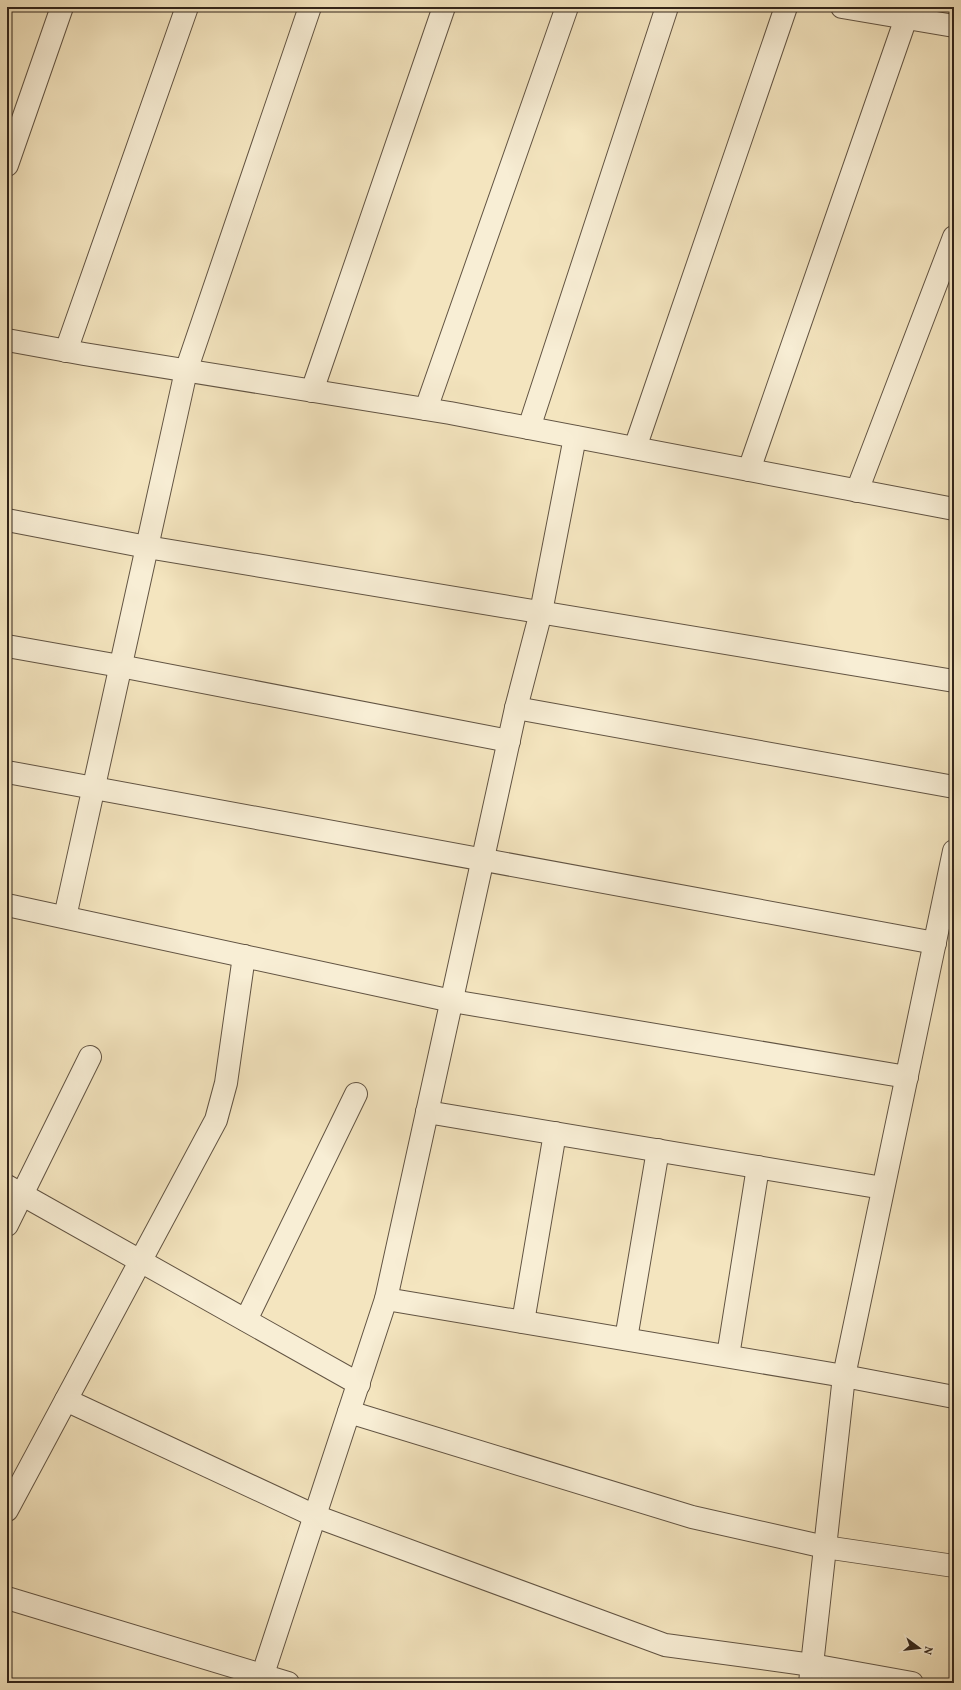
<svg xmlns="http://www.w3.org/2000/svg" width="961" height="1690" viewBox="0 0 961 1690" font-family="Vollkorn,serif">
<rect width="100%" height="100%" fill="#f4e5bf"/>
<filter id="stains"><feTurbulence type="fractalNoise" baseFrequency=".005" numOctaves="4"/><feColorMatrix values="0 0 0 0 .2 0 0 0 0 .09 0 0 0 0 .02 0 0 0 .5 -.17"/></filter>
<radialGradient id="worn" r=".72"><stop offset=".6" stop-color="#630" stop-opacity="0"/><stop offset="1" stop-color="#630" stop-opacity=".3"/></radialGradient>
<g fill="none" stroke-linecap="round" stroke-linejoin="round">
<defs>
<g id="minor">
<polyline points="842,7 954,26"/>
<polyline points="7,165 62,7"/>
<polyline points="7,340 84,354 450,413 954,509"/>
<polyline points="66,351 187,7"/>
<polyline points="312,391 444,7"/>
<polyline points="426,409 567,7"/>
<polyline points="529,428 667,7"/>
<polyline points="635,448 786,7"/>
<polyline points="749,470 906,18"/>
<polyline points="857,491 954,237"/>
<polyline points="7,520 147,547 954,681"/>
<polyline points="7,646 120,666 509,741"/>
<polyline points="516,708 954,787"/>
<polyline points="7,772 935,943"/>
<polyline points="7,905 452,1001 907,1077"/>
<polyline points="65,917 186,371 310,7"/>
<polyline points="427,1112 883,1188"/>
<polyline points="7,1186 359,1384"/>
<polyline points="7,1225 90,1057"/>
<polyline points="386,1299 844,1376 954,1397"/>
<polyline points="246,1320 356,1094"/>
<polyline points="523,1322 555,1133"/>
<polyline points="626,1339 658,1150"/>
<polyline points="728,1356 758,1167"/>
<polyline points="66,1400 315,1516 665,1645 812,1665 912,1683"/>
<polyline points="349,1412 692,1517 825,1547 954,1566"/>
<polyline points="7,1510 216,1120 226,1083 244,956"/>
<polyline points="7,1598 288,1683"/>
<polyline points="260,1683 386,1299 516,708 541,612 575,437"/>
<polyline points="810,1683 844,1376 954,851"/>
</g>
</defs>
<use href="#minor" stroke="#625443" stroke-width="24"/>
<use href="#minor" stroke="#f8eed5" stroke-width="22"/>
</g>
<rect width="961" height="1690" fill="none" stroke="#f4e5bf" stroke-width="24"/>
<rect x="8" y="8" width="945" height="1674" fill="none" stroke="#31241a" stroke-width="2"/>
<rect x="12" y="12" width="937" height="1666" fill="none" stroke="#31241a"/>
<g transform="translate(919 1648) rotate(105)" stroke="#f8eed5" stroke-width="3" paint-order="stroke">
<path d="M0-3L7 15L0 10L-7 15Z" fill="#31241a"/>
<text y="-6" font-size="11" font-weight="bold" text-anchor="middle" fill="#31241a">N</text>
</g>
<rect width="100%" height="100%" filter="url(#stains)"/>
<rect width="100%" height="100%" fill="url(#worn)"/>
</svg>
